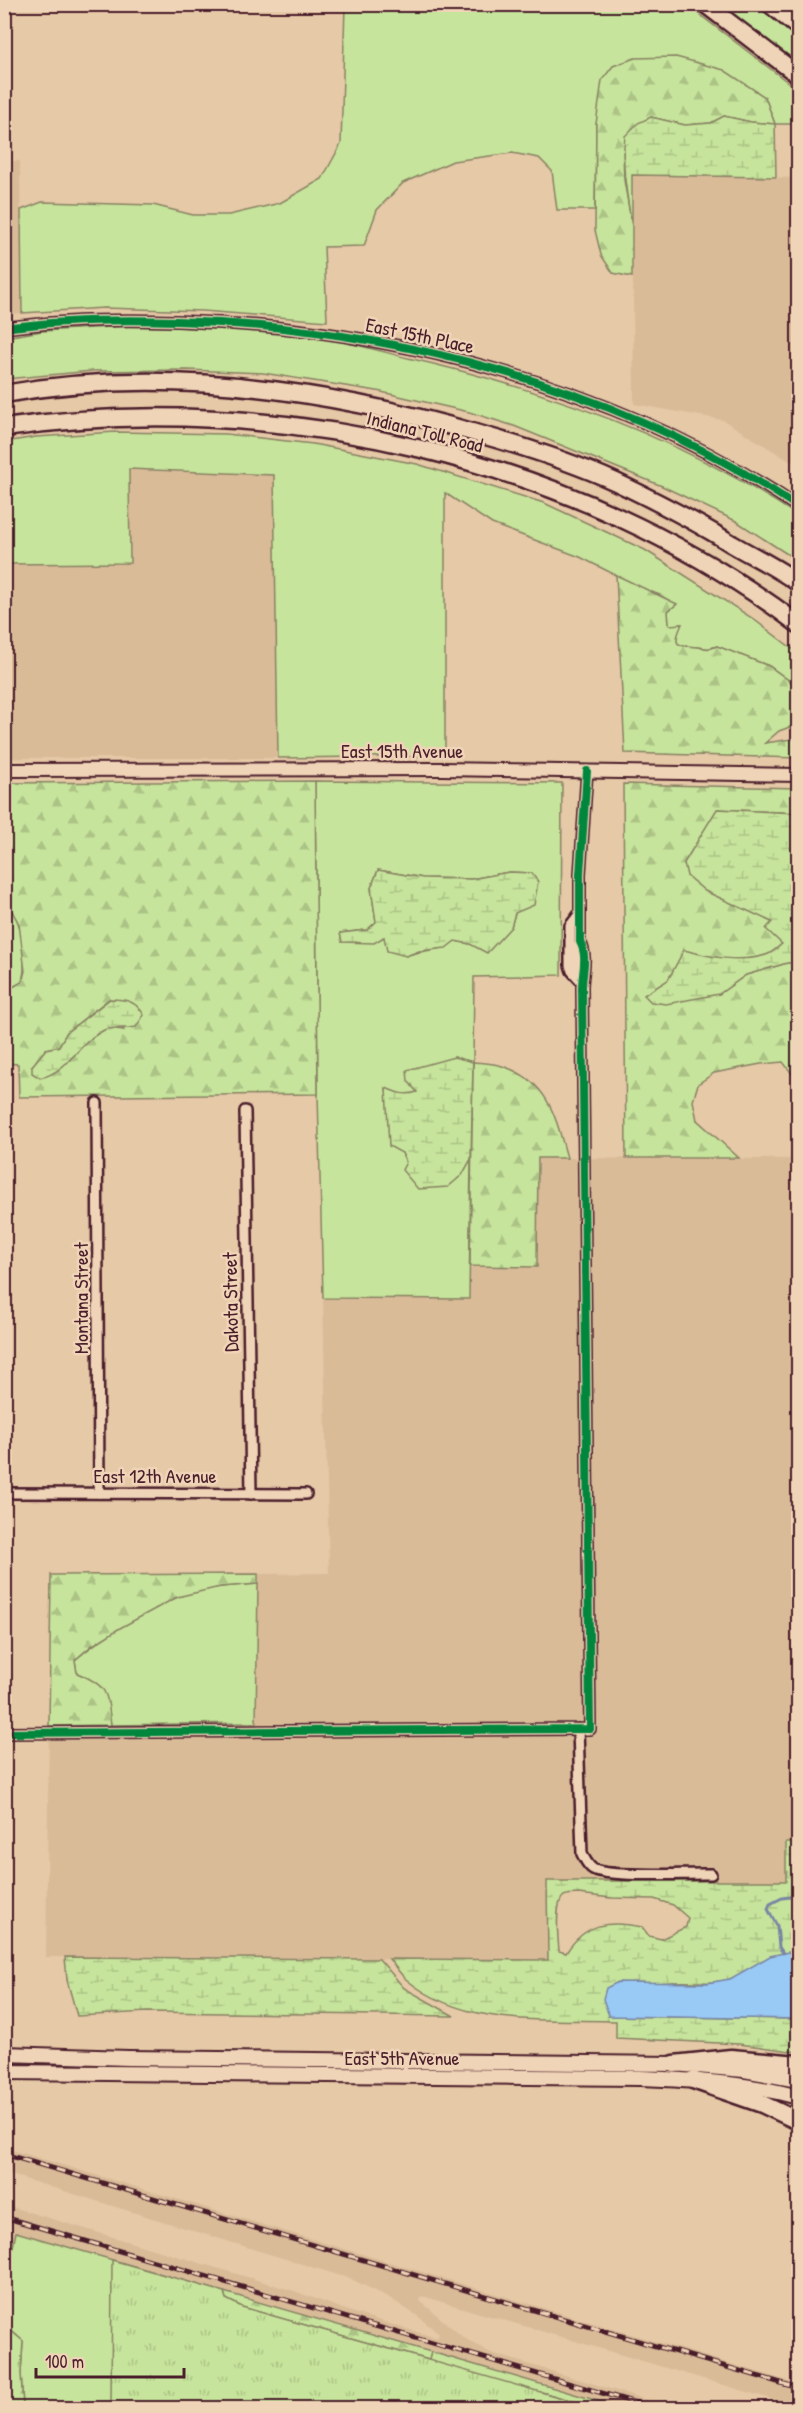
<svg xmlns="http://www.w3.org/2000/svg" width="803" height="2413" viewBox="0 0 803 2413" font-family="'Patrick Hand',sans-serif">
<defs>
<pattern id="forest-firs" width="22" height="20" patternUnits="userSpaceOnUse" patternTransform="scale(1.5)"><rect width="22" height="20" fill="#c6e49b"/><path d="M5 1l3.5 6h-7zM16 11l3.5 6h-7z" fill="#acc386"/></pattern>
<pattern id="wetland-marsh" width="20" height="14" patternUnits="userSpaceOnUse" patternTransform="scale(1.5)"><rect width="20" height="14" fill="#c6e49b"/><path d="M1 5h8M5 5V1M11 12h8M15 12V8" fill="none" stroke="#acc386"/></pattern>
<pattern id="park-tufts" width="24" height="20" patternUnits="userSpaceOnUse" patternTransform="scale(1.5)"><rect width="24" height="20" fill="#c6e49b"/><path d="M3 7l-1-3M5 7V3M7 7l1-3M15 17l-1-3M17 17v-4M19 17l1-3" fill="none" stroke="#acc386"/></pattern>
</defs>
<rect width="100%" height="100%" fill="#e6c9a7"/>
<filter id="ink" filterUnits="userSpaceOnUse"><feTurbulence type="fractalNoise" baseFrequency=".0167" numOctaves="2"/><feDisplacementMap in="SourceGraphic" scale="12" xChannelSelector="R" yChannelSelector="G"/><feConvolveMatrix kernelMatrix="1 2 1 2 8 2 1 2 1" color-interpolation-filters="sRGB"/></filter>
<g filter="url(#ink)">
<g fill="#d9bb98">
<polygon points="5,161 20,161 22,313 5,315"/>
<polygon points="632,175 798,178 798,466 723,420 634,404"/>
<polygon points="129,469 275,475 278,758 5,758 4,564 130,563"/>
<polygon points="538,1158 798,1159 798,1842 786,1842 786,1881 547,1881 548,1960 46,1957 49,1726 256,1723 258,1574 329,1573 323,1298 469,1299 470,1266 537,1267"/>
<polygon points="5,2148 798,2384 798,2407 422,2296 419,2300 464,2338 491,2353 674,2408 622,2408 17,2232 5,2286 5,2205 294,2291 354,2313 437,2338 439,2334 419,2317 388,2297 351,2279 5,2173"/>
</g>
<g fill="#c6e49b" stroke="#888263" stroke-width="1.5" fill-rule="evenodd">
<polygon points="345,5 687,5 798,90 798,124 775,124 765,97 596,124 595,210 557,210 552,171 539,158 512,153 453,161 403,183 377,210 364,246 324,247 327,321 203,311 104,308 22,313 21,210 42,202 153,205 193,215 229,215 280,203 322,179 341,144"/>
<polygon points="719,5 756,5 798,37 798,65"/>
<path d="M128,326C193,327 259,329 324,338C352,343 380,351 408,358C545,389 681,438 798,516V561L736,521L662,486L514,426L469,412L377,391L263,373L187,370L92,371L5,379V337L42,331Z"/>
<path d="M116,432L226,434L313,444L417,464L544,503L645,550L752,618L798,653V687L769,666L717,646C708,650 707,648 697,647C679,645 671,649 681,624L669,626L668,611L676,605L660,595L645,590L580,557L492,524L445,493V756L278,758L274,475L129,469L130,563L5,564V442L36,437Z"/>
<path d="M315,781L562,783L561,975L474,977L473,1062L454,1057L418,1092L410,1095L400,1094L386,1089L402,1153L406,1162L462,1175L471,1159L469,1299L323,1298L318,1094ZM378,870L423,878L471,879L509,872L532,873L538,882L515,913L511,927L470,944L455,941C441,952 423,949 406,956L384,937L342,942L340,933L367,930L376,922L371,888Z"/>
<path d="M4,898C22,917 28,957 22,982L13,987L5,988Z"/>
<path d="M258,1584L256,1723L111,1725C107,1699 104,1683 77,1673L75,1660C100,1638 145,1610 176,1598C202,1587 231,1586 258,1584Z"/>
<polygon points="16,2232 224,2292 226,2299 242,2307 428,2360 431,2352 622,2408 597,2408 542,2392 85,2403 86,2408 23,2408 21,2373 23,2341 5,2325 5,2286"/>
</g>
<g fill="url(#forest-firs)" stroke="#888263" stroke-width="1.5" fill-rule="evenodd">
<polygon points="676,57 724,70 765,97 775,124 751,122 724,116 711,123 685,125 651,117 623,152 624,180 632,226 632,277 613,273 601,255 595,230 596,124 602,80 613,66 635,58"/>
<path d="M616,575L677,604L668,611L669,625L682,624C671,648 678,645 697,647C706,648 708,650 717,646L769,666L798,687V724L779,731L765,743L798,738V758L625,753Z"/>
<path d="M315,781L318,1094L19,1097L18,1064L5,1063L4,988L13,987L22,982L25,971L19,924L5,898V783ZM109,999L124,1030L107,1028L86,1041L67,1063L32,1066L46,1049L59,1046L67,1032Z"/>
<path d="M623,784L798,788V813L718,809L684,863L705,891L772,922L782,944C777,948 772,953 766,955C740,964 710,957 684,951L668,980L719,994L746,975L787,963L798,962V1094L794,1076L783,1062L761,1064L714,1073L698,1084L693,1101L697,1120L739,1158H626Z"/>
<path d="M473,1062C483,1063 495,1063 505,1067C549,1082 556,1118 567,1158H538L537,1267L470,1266Z"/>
<path d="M258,1574V1584L220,1587L177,1597L120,1628L91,1646L75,1660L77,1673C109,1686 107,1693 111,1725L49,1726L51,1575Z"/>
<polygon points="224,2292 431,2352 429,2360 242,2307 226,2299"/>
<polygon points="4,2325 23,2341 21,2373 23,2408 5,2408"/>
</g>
<g fill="url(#wetland-marsh)" stroke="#888263" stroke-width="1.5" fill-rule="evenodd">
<path d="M724,116L751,122L775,124L776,177L632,175V226C627,195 621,166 625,136L638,123L651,117L685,125L711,123Z"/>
<path d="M717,809L798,813V962L787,963L746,975L719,994L666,1004L651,1002L644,995L668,980L684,950C710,957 739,963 766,955C772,954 777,948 782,944L766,929L772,922L705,891L687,876L684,863Z"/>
<polygon points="378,870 423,878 471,879 509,872 532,873 538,882 534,905 515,913 511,927 487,953 470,944 455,941 446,948 419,951 406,956 387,951 384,937 374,943 342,942 340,933 367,930 376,922 371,888"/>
<path d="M110,999C126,999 136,1001 144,1015L136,1027C127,1029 109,1027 104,1030C79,1042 67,1073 40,1078L32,1073V1066L46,1049L59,1046L67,1032Z"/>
<path d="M454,1057L473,1062L471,1159L462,1175L448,1187L418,1189L402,1170L406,1162L402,1153L389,1146L386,1088C397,1093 405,1096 417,1092L408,1081L407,1070Z"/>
<path d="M786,1842H798L797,1899L798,1901V1954C770,1949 755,1970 730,1979C709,1986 686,1979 665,1983C653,1985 621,2009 609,2016L798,2019V2052L739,2044L616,2038V2021C546,2019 465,2028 407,1980C400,1974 395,1966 389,1959L548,1960L547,1881H786ZM579,1894L611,1898L654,1899L673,1905L688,1918L686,1927L661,1939L649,1936L642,1927C608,1920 585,1923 566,1953L559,1951C558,1939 554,1903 564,1896C568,1894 575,1894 579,1894Z"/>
<polygon points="65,1957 379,1959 404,1988 454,2016 147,2012 77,2016 67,1980"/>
</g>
<polygon fill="url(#park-tufts)" stroke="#888263" stroke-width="1.5" points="112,2260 224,2292 226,2299 242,2307 597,2408 111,2408"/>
<polygon fill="#99c9f5" stroke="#7985a4" stroke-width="1.5" points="788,1952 798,1954 798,2019 609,2016 603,1999 606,1988 618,1982 707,1983 730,1979 770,1956"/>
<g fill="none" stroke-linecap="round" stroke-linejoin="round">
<polyline stroke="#7985a4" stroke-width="3" points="783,1953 779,1947 777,1926 768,1909 770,1904 782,1898 797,1896"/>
<defs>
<g id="street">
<path d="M4,328C61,320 120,319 177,321C391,327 619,386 798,507"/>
<polyline points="580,913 570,926 570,965 572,971 582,982"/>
<polyline points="577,976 577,948 580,942"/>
<polyline points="97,1103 99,1493"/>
<polyline points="245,1111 251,1494"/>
<polyline points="4,1493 306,1494"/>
<path d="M578,1729L582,1854C585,1859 587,1865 593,1869C608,1878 689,1873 711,1874"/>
<path d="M4,1733L590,1729L582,988C582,973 588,956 580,942V874L587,771"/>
</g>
<polyline id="secondary" points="4,770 442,769 798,775"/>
<g id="primary">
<polyline points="4,2054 128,2058 674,2064 744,2070 798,2080"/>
<path d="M4,2072L640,2078C693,2080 747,2083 798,2097"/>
</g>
<g id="highway">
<polyline points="705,4 798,75"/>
<polyline points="770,4 798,27"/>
<path d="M4,394C163,366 326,389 479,434C525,447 572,462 616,482C656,501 695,521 732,544C754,557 778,568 798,583"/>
<path d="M4,428C277,389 577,457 798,624"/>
<polyline points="674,2064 731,2058 798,2064"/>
<polyline points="693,2080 762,2104 798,2121"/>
</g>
</defs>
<use href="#street" stroke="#4a1f2b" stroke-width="14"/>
<use href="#secondary" stroke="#4a1f2b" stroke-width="16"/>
<use href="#primary" stroke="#4a1f2b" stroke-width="18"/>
<use href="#highway" stroke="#4a1f2b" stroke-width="21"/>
<use href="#street" stroke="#f0d4b7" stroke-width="9"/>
<use href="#secondary" stroke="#f0d4b7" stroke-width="12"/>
<use href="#primary" stroke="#f0d4b7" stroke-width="14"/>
<use href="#highway" stroke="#f0d4b7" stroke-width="16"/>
<defs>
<g id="rail">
<polyline points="4,2154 798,2388"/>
<polyline points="4,2217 653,2408"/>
</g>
</defs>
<use href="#rail" stroke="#4a1f2b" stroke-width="5"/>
<use href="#rail" stroke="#f0d4b7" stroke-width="3" stroke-dasharray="9" stroke-linecap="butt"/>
<defs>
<g id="cycleway">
<path d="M4,328C61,320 120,319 177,321C391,327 619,386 798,507"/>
<path d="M4,1733L590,1729L582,988C582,973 588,956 580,942V874L587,771"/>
</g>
</defs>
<use href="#cycleway" stroke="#f0d4b7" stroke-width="11"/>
<use href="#cycleway" stroke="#00873e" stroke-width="8"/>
</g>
</g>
<g text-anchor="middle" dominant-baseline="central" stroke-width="5" stroke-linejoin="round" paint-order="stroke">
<g font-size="20" fill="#4a1f2b" stroke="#f0d4b7">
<text transform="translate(420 335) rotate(12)">East 15th Place</text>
<text transform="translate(425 431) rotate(14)">Indiana Toll Road</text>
<text x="402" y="750">East 15th Avenue</text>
<text transform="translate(80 1298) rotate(-90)">Montana Street</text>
<text transform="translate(230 1302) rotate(-91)">Dakota Street</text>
<text x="155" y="1475">East 12th Avenue</text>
<text x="402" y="2057">East 5th Avenue</text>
</g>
</g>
<rect width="803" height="2413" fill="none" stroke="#f0d4b7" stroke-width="24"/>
<rect x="12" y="12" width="779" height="2389" fill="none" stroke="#4a1f2b" stroke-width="2" filter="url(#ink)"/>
<path d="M36 2368v9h148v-9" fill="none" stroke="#4a1f2b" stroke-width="3"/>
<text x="45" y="2368" font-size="18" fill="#4a1f2b" stroke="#f0d4b7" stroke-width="4.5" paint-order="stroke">100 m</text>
</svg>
